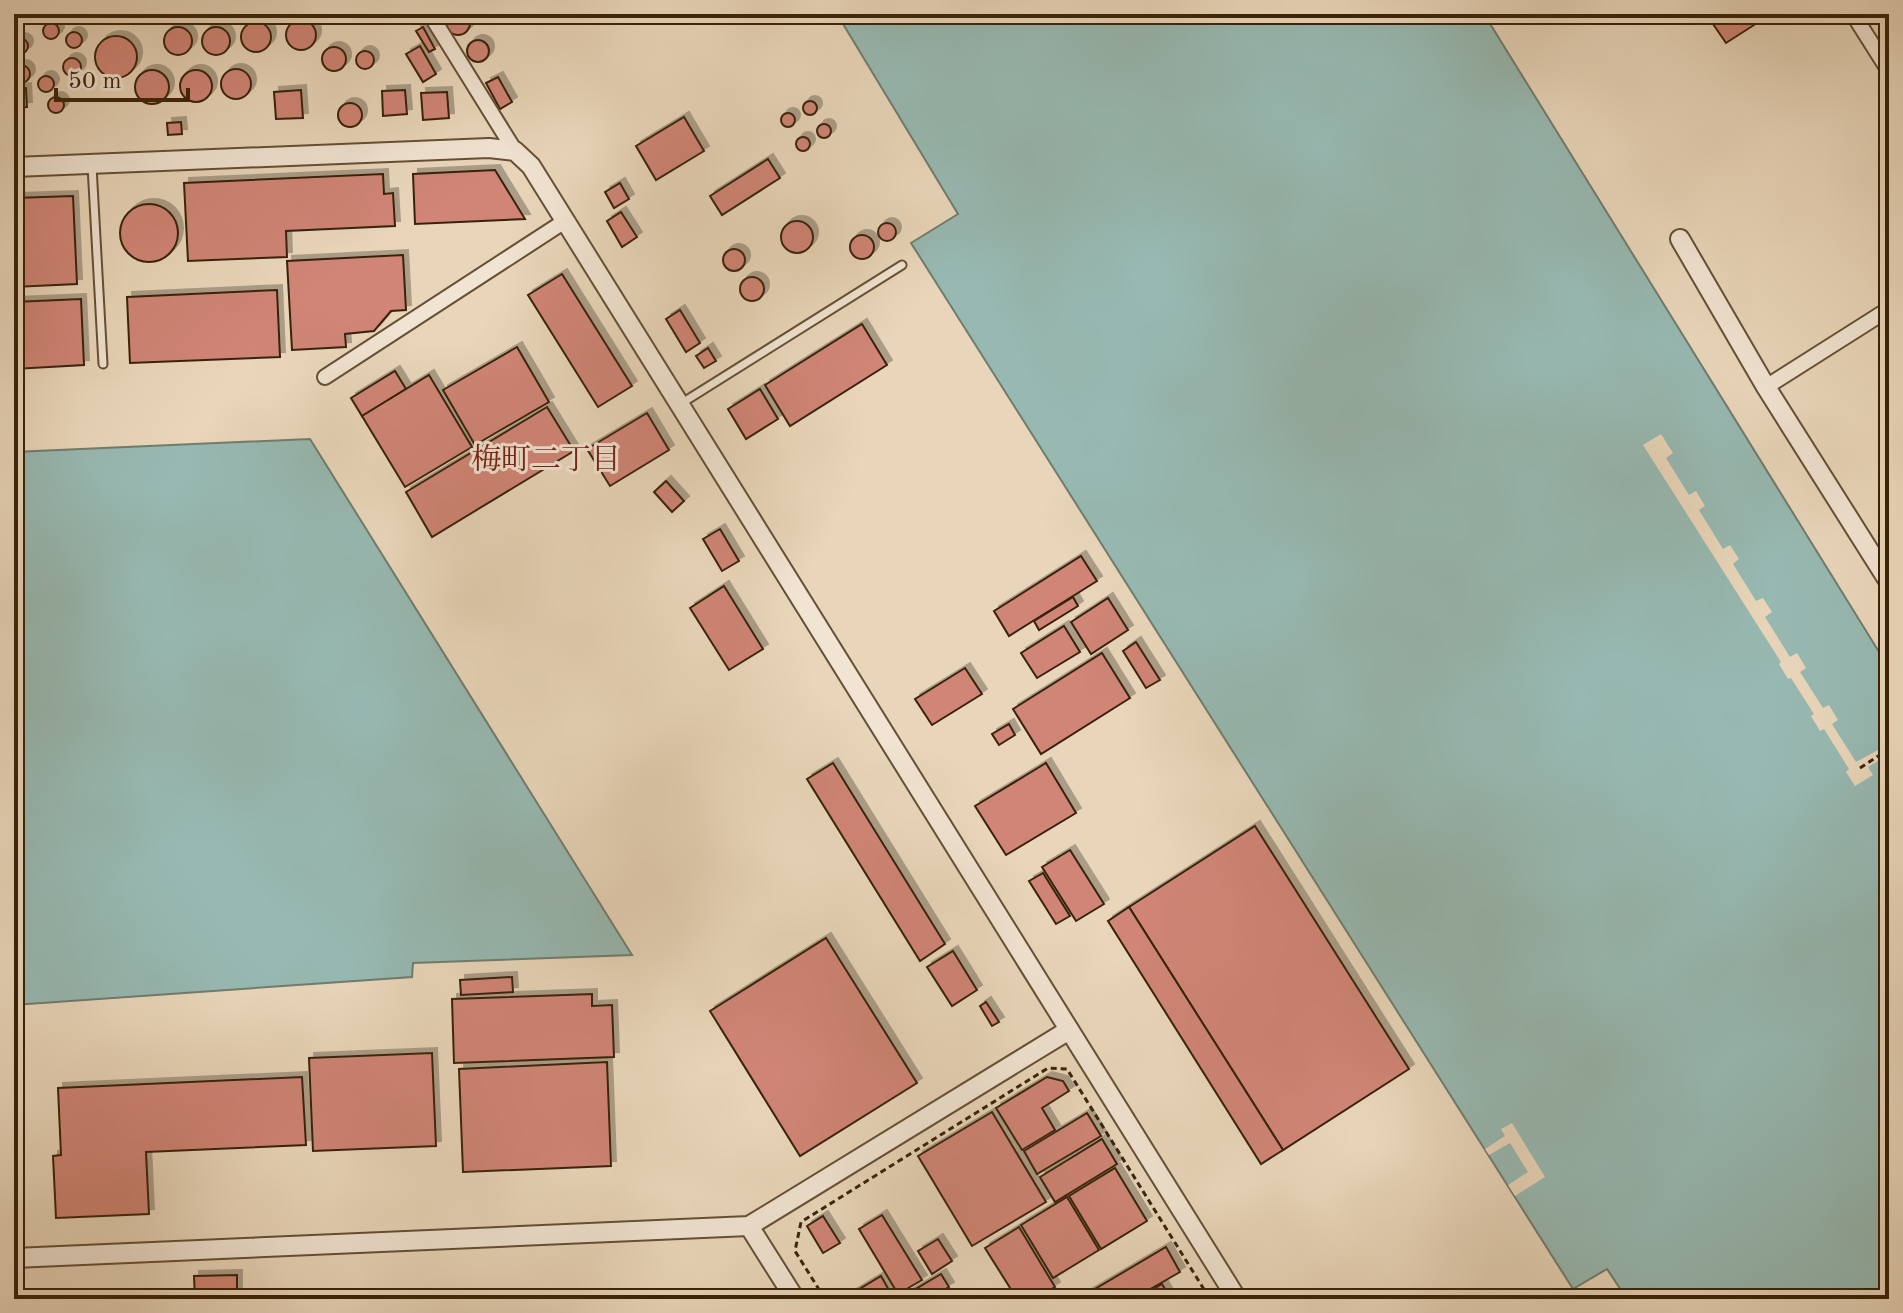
<svg xmlns="http://www.w3.org/2000/svg" width="1903" height="1313" viewBox="0 0 1903 1313" font-family="'Old Standard TT','Noto Serif JP',serif">
<defs>
<filter id="shadow"><feDropShadow dx="5" dy="-5" stdDeviation="0" flood-color="#0004"/></filter>
</defs>
<rect width="100%" height="100%" fill="#e9d6ba"/>
<filter id="stains"><feTurbulence type="fractalNoise" baseFrequency=".0025" numOctaves="4"/><feColorMatrix values="0 0 0 0 .2 0 0 0 0 .09 0 0 0 0 .02 0 0 0 .5 -.17"/></filter>
<radialGradient id="worn" r=".72"><stop offset=".6" stop-color="#630" stop-opacity="0"/><stop offset="1" stop-color="#630" stop-opacity=".3"/></radialGradient>
<g fill="#97b9b2" stroke="#717d6e" stroke-width="2">
<polygon points="837,14 1484,14 1889,668 1889,1299 1627,1299 1607,1269 1573,1289 911,243 958,214"/>
<polygon points="310,439 632,955 413,963 412,977 14,1005 14,452"/>
</g>
<g fill="#e9d6ba">
<polygon points="1661,434 1673,453 1666,458 1689,495 1696,491 1705,506 1699,510 1723,549 1730,545 1739,559 1733,564 1756,601 1763,598 1772,612 1765,617 1790,657 1797,653 1806,668 1800,672 1823,708 1829,705 1838,720 1832,724 1856,762 1889,744 1889,754 1868,767 1873,775 1855,786 1846,772 1849,769 1824,729 1820,731 1811,716 1814,714 1791,678 1788,679 1779,664 1781,662 1643,445"/>
<polygon points="1512,1123 1545,1177 1515,1196 1508,1185 1528,1172 1510,1143 1489,1155 1485,1149 1505,1136 1501,1129"/>
</g>
<g fill="#d08576" stroke="#392309" stroke-width="2" filter="url(#shadow)">
<circle cx="458" cy="23" r="12"/>
<polygon points="1722,14 1747,14 1754,25 1726,43 1711,21"/>
<circle cx="301" cy="35" r="15"/>
<circle cx="256" cy="37" r="15"/>
<circle cx="51" cy="31" r="8"/>
<circle cx="216" cy="41" r="14"/>
<circle cx="178" cy="41" r="14"/>
<polygon points="423,27 435,49 429,52 416,31"/>
<circle cx="74" cy="40" r="8"/>
<circle cx="116" cy="57" r="21"/>
<circle cx="20" cy="46" r="8"/>
<circle cx="478" cy="51" r="11"/>
<polygon points="420,46 436,74 423,82 406,54"/>
<circle cx="334" cy="59" r="12"/>
<circle cx="365" cy="60" r="9"/>
<circle cx="72" cy="67" r="9"/>
<circle cx="21" cy="74" r="9"/>
<circle cx="236" cy="84" r="15"/>
<circle cx="196" cy="86" r="16"/>
<circle cx="152" cy="87" r="17"/>
<circle cx="46" cy="84" r="8"/>
<polygon points="498,77 512,102 500,109 486,83"/>
<polygon points="26,88 27,107 14,108 14,89"/>
<polygon points="301,90 303,118 276,119 274,92"/>
<polygon points="405,90 407,114 383,116 382,91"/>
<polygon points="447,92 449,118 423,120 421,93"/>
<circle cx="56" cy="105" r="8"/>
<circle cx="810" cy="108" r="7"/>
<circle cx="350" cy="115" r="12"/>
<circle cx="788" cy="120" r="7"/>
<polygon points="684,117 704,151 656,180 636,146"/>
<polygon points="181,122 182,134 168,135 167,123"/>
<circle cx="824" cy="131" r="7"/>
<circle cx="803" cy="144" r="7"/>
<polygon points="768,159 780,178 722,215 710,196"/>
<polygon points="495,170 525,219 415,224 413,174"/>
<polygon points="383,174 384,194 393,193 395,226 286,231 287,257 188,261 184,183"/>
<polygon points="620,183 629,199 614,208 605,192"/>
<polygon points="73,196 77,284 14,287 14,198"/>
<circle cx="149" cy="233" r="29"/>
<polygon points="621,212 637,237 622,247 607,221"/>
<circle cx="797" cy="237" r="16"/>
<circle cx="887" cy="232" r="9"/>
<circle cx="862" cy="247" r="12"/>
<circle cx="734" cy="260" r="11"/>
<polygon points="403,255 406,310 391,311 374,331 345,334 346,347 292,350 287,261"/>
<polygon points="562,274 632,386 598,407 528,295"/>
<circle cx="752" cy="289" r="12"/>
<polygon points="277,290 280,357 130,363 127,297"/>
<polygon points="81,299 84,365 14,369 14,302"/>
<polygon points="680,310 700,343 686,352 666,319"/>
<polygon points="862,324 887,365 790,426 765,385"/>
<polygon points="517,347 549,402 475,445 443,390"/>
<polygon points="708,348 716,361 704,368 696,356"/>
<polygon points="395,371 406,389 362,416 351,398"/>
<polygon points="429,375 472,447 405,487 362,416"/>
<polygon points="760,389 778,419 746,439 728,409"/>
<polygon points="547,407 574,451 432,537 406,492"/>
<polygon points="647,413 669,450 610,486 587,449"/>
<polygon points="666,481 684,501 672,512 654,492"/>
<polygon points="720,529 739,561 722,571 703,539"/>
<polygon points="1081,556 1097,581 1009,636 994,611"/>
<polygon points="724,586 763,649 729,670 690,608"/>
<polygon points="1073,597 1078,606 1039,630 1034,621"/>
<polygon points="1108,598 1128,630 1091,654 1071,622"/>
<polygon points="1064,626 1080,652 1037,678 1021,653"/>
<polygon points="1136,642 1160,680 1146,688 1123,651"/>
<polygon points="1102,653 1130,698 1041,754 1013,709"/>
<polygon points="965,668 982,694 932,725 915,699"/>
<polygon points="1009,724 1015,735 999,745 992,734"/>
<polygon points="833,763 945,944 920,961 807,779"/>
<polygon points="1046,763 1076,813 1006,855 975,806"/>
<polygon points="1255,826 1409,1069 1283,1150 1129,907"/>
<polygon points="1070,850 1104,904 1076,921 1042,867"/>
<polygon points="1043,873 1070,916 1056,924 1029,881"/>
<polygon points="1129,907 1283,1150 1261,1164 1108,921"/>
<polygon points="826,938 917,1083 800,1156 710,1011"/>
<polygon points="953,951 977,990 952,1006 927,967"/>
<polygon points="512,977 513,992 461,995 460,980"/>
<polygon points="592,994 592,1006 612,1005 614,1057 454,1063 452,999"/>
<polygon points="986,1002 999,1022 992,1026 980,1006"/>
<polygon points="432,1053 436,1146 313,1151 309,1058"/>
<polygon points="607,1062 611,1166 463,1172 459,1069"/>
<polygon points="302,1077 306,1145 146,1152 149,1214 56,1218 53,1156 61,1155 58,1088"/>
<polygon points="1047,1077 1063,1081 1069,1091 1042,1108 1055,1130 1022,1150 996,1108"/>
<polygon points="992,1112 1046,1202 972,1246 918,1156"/>
<polygon points="1087,1113 1101,1136 1037,1174 1024,1151"/>
<polygon points="1102,1139 1117,1164 1055,1202 1040,1177"/>
<polygon points="1115,1168 1147,1221 1101,1249 1069,1196"/>
<polygon points="1067,1197 1099,1250 1053,1278 1021,1225"/>
<polygon points="882,1215 922,1280 898,1294 859,1229"/>
<polygon points="823,1216 840,1243 823,1253 807,1226"/>
<polygon points="1019,1227 1055,1287 1035,1299 1017,1299 985,1248"/>
<polygon points="938,1239 952,1261 932,1274 918,1251"/>
<polygon points="1166,1247 1180,1272 1133,1299 1078,1299"/>
<polygon points="941,1274 949,1287 928,1299 912,1299 909,1293"/>
<polygon points="237,1275 237,1299 195,1299 194,1276"/>
<polygon points="881,1276 894,1299 843,1299"/>
<polygon points="1162,1284 1171,1299 1137,1299"/>
</g>
<g fill="none" stroke-linecap="round" stroke-linejoin="round">
<defs>
<g id="service">
<polyline points="92,166 103,364"/>
<polyline points="682,403 902,265"/>
</g>
<g id="minor">
<polyline points="430,14 515,151"/>
<polyline points="1853,14 1889,71"/>
<polyline points="325,377 565,221"/>
<polyline points="1766,387 1889,309"/>
</g>
<g id="tertiary">
<polyline points="14,167 489,148 515,151 531,166 1237,1299"/>
<polyline points="1680,239 1766,387 1889,582"/>
<polyline points="749,1226 795,1299"/>
<polyline points="14,1258 749,1226 1069,1030"/>
</g>
</defs>
<use href="#service" stroke="#655035" stroke-width="11"/>
<use href="#minor" stroke="#655035" stroke-width="18"/>
<use href="#tertiary" stroke="#655035" stroke-width="22"/>
<g stroke="#392309" stroke-width="3" stroke-dasharray="6 4" stroke-linecap="butt">
<polyline points="1860,768 1889,749"/>
<polyline points="825,1299 795,1251 801,1222 1048,1068 1067,1069 1210,1299"/>
</g>
<use href="#service" stroke="#f1e4d2" stroke-width="7"/>
<use href="#minor" stroke="#f1e4d2" stroke-width="14"/>
<use href="#tertiary" stroke="#f1e4d2" stroke-width="18"/>
</g>
<g text-anchor="middle" dominant-baseline="central" stroke-width="6" stroke-linejoin="round" paint-order="stroke">
<g font-size="30" fill="#7a1f14" stroke="#f1e4d2">
<text x="546" y="461">梅町二丁目</text>
</g>
</g>
<rect width="1903" height="1313" fill="none" stroke="#e9d6ba" stroke-width="48"/>
<rect x="16" y="16" width="1871" height="1281" fill="none" stroke="#392309" stroke-width="4"/>
<rect x="24" y="24" width="1855" height="1265" fill="none" stroke="#392309" stroke-width="2"/>
<path d="M56 88v12h132v-12" fill="none" stroke="#392309" stroke-width="4"/>
<text x="68" y="88" font-size="24" fill="#392309" stroke="#f1e4d2" stroke-width="6" paint-order="stroke">50 m</text>
<rect width="100%" height="100%" filter="url(#stains)"/>
<rect width="100%" height="100%" fill="url(#worn)"/>
</svg>
